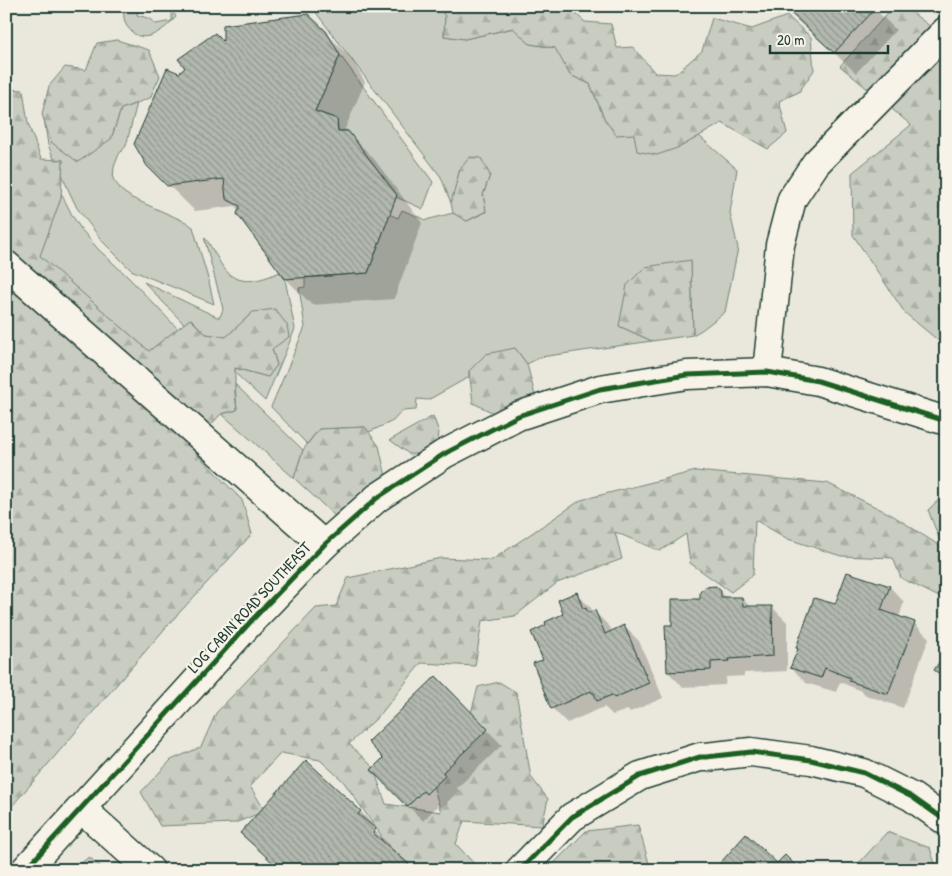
<svg xmlns="http://www.w3.org/2000/svg" width="952" height="876" viewBox="0 0 952 876" font-family="'Patrick Hand',sans-serif">
<defs>
<pattern id="forest-firs" width="22" height="20" patternUnits="userSpaceOnUse" patternTransform="scale(1.25)"><rect width="22" height="20" fill="#c8ccc1"/><path d="M5 1l3.5 6h-7zM16 11l3.5 6h-7z" fill="#abb0a6"/></pattern>
<pattern id="building-back-hatch" width="6" height="6" patternUnits="userSpaceOnUse" patternTransform="scale(1.25)"><rect width="6" height="6" fill="#b2b8ae"/><path d="M-1 5l2 2M0 0l6 6M5-1l2 2" fill="none" stroke="#90978e"/></pattern>
</defs>
<rect width="100%" height="100%" fill="#eae8dd"/>
<filter id="ink" filterUnits="userSpaceOnUse"><feTurbulence type="fractalNoise" baseFrequency=".02" numOctaves="2"/><feDisplacementMap in="SourceGraphic" scale="10" xChannelSelector="R" yChannelSelector="G"/><feConvolveMatrix kernelMatrix="1 2 1 2 8 2 1 2 1" color-interpolation-filters="sRGB"/></filter>
<g filter="url(#ink)">
<g fill="#c8ccc1" stroke="#74847a">
<path d="M124,6H138L137,15L151,19L156,24L172,21V13L167,6H170L176,17C166,28 146,45 132,32C129,29 126,26 125,22C123,17 124,11 124,6Z"/>
<polygon points="311,6 438,6 445,16 444,36 465,39 514,28 530,44 556,48 570,75 590,84 605,120 634,134 680,147 699,136 737,169 730,213 738,248 725,312 703,329 693,335 691,260 619,326 652,341 541,357 527,364 515,348 469,371 469,377 428,400 417,399 416,410 402,411 393,421 369,432 365,427 319,429 307,444 271,407 305,327 299,288 305,287 305,278 368,273 389,214 398,218 402,210 426,220 453,213 467,221 486,212 483,195 490,175 460,169 451,203 441,177"/>
<polygon points="340,55 433,182 423,209 396,197 396,195 348,131 338,131 337,119 315,111"/>
<polygon points="137,103 126,146 119,154 114,167 113,179 122,191 132,198 186,222 193,227 209,282 214,304 131,270 103,242 77,208 67,187 62,174 63,160 54,159 48,145 44,118 51,142 111,139 121,109"/>
<polygon points="61,193 72,215 81,229 98,249 128,277 178,329 149,351 39,256 61,198"/>
<path d="M204,237C210,243 212,250 217,257C221,265 229,277 238,279C251,284 268,277 280,272L285,279L295,329L265,401L235,373V368L268,377L277,365L272,349L253,312L226,337L206,334L191,319L184,324L144,282L217,317H220L223,309Z"/>
<polygon points="235,384 303,450 294,478 222,414 237,410"/>
</g>
<g fill="url(#forest-firs)" stroke="#74847a">
<polygon points="438,6 531,6 533,8 537,6 567,6 585,22 611,24 617,48 633,47 655,73 675,74 702,51 712,18 752,29 787,16 811,37 814,70 799,92 779,101 787,133 768,149 722,123 680,147 657,155 637,151 634,134 616,135 605,120 590,84 570,75 555,48 530,44 513,28 465,39 444,36 445,16"/>
<polygon points="894,6 903,6 946,38 946,347 905,313 853,235 852,173 911,125 840,66"/>
<polygon points="117,40 149,50 160,76 150,98 121,109 111,139 78,162 51,142 42,114 49,86 65,67 86,70 97,43"/>
<polygon points="6,89 23,90 28,123 41,159 63,160 61,198 40,256 149,351 190,319 206,334 226,337 253,312 275,309 287,325 289,337 272,349 277,365 268,377 235,368 235,394 237,410 221,414 190,447 242,500 252,534 168,625 6,813"/>
<polygon points="470,157 481,158 490,175 483,195 486,211 467,221 453,213 451,203 460,169"/>
<polygon points="691,260 693,335 652,341 619,326 627,285 645,267"/>
<polygon points="515,348 527,364 538,407 506,419 473,403 469,371 486,354"/>
<polygon points="433,416 439,432 436,454 409,454 390,440"/>
<polygon points="365,427 379,446 387,481 336,517 294,478 303,450 319,429"/>
<polygon points="696,471 827,483 892,515 943,548 928,510 946,493 946,598 937,596 901,578 893,558 841,556 788,539 755,520 753,575 731,592 690,563 686,534 660,551 615,532 622,559 557,583 515,616 482,621 475,666 421,663 380,715 349,744 373,767 386,804 441,812 427,765 471,713 478,687 499,682 516,692 531,777 548,799 542,826 464,821 456,844 477,867 477,870 384,870 381,835 343,781 320,760 281,753 250,786 265,811 235,823 160,826 141,792 171,760 201,747 216,713 316,608 336,606 348,578 441,558 492,560 581,500"/>
<polygon points="638,825 650,867 646,870 547,870 586,831"/>
<polygon points="887,832 930,848 937,870 843,870 861,861"/>
<polygon points="89,857 105,870 72,870"/>
</g>
<g fill="#0003">
<polygon points="768,6 872,6 896,30 856,73 785,8 778,16"/>
<polygon points="325,32 352,59 365,82 345,129 374,159 422,223 394,299 312,305 286,279 240,211 235,206 195,211 148,165 179,74 224,43"/>
<polygon points="848,574 890,587 904,602 899,617 914,623 929,638 903,708 866,695 861,691 840,682 836,692 806,683 792,668 835,606"/>
<polygon points="716,588 727,598 742,598 751,608 772,607 787,622 787,671 744,673 744,676 726,677 725,685 683,687 668,672 702,600"/>
<polygon points="576,593 591,608 593,613 595,612 610,627 612,632 624,626 639,641 663,698 630,712 627,710 613,715 604,707 567,723 552,708 544,661 565,615"/>
<polygon points="436,678 502,745 457,788 459,791 441,808 438,805 423,821 373,770 385,758"/>
<polygon points="360,811 375,826 373,829 390,845 388,848 414,870 281,870"/>
</g>
<g fill="url(#building-back-hatch)" stroke="#1f3d34">
<polygon points="783,6 874,6 876,8 834,53"/>
<polygon points="308,14 326,31 340,55 315,111 337,119 338,131 348,131 397,195 368,273 285,279 237,214 240,206 226,199 224,179 167,186 147,166 134,144 167,68 179,73 185,68 178,59 215,33 223,41 223,25"/>
<polygon points="847,572 890,586 881,610 915,622 888,694 849,681 850,678 825,668 821,678 790,668 798,649 796,648 814,598 835,604"/>
<polygon points="716,586 721,591 721,597 742,597 743,606 772,606 773,656 729,659 730,661 711,662 711,670 667,672 665,625 672,625 672,599 700,599 700,592 705,587"/>
<polygon points="577,592 583,609 586,608 588,613 595,610 605,634 624,625 649,683 614,698 612,695 597,701 594,693 592,693 591,691 551,709 533,663 543,660 531,632 546,625 545,622 563,614 558,600"/>
<polygon points="946,652 946,678 934,670"/>
<polygon points="436,676 488,729 443,772 445,776 426,794 423,791 407,807 371,770 383,758 368,742"/>
<polygon points="306,760 361,811 358,814 376,829 373,833 409,864 404,870 281,870 240,833"/>
<polygon points="746,834 777,863 785,855 797,867 801,864 807,870 714,870"/>
</g>
<g fill="none" stroke-linecap="round" stroke-linejoin="round">
<defs>
<g id="street">
<polyline points="6,265 324,545"/>
<polyline points="767,372 780,245 792,199 816,163 946,31"/>
<polyline points="82,809 150,870"/>
<polyline points="520,870 572,817 640,776 700,757 706,757 751,752 811,760 864,773 912,797 946,821"/>
</g>
<polyline id="secondary" points="25,870 253,619 324,545 377,498 444,454 518,416 600,389 687,375 767,372 818,381 946,421"/>
</defs>
<use href="#street" stroke="#1f3d34" stroke-width="31"/>
<use href="#secondary" stroke="#1f3d34" stroke-width="31"/>
<use href="#street" stroke="#f7f3e8" stroke-width="28"/>
<use href="#secondary" stroke="#f7f3e8" stroke-width="28"/>
<defs>
<g id="cycleway">
<polyline points="25,870 253,619 324,545 377,498 444,454 518,416 600,389 687,375 767,372 818,381 946,421"/>
<polyline points="520,870 572,817 640,776 700,757 706,757 751,752 811,760 864,773 912,797 946,821"/>
</g>
</defs>
<use href="#cycleway" stroke="#f7f3e8" stroke-width="8"/>
<use href="#cycleway" stroke="#1b5e20" stroke-width="5"/>
</g>
</g>
<g text-anchor="middle" dominant-baseline="central" stroke-width="4.5" stroke-linejoin="round" paint-order="stroke">
<g font-size="16" fill="#1f3d34" stroke="#f7f3e8">
<text transform="translate(249 607) rotate(-47)">LOG CABIN ROAD SOUTHEAST</text>
</g>
</g>
<rect width="952" height="876" fill="none" stroke="#f7f3e8" stroke-width="25"/>
<rect x="12" y="12" width="927" height="851" fill="none" stroke="#1f3d34" stroke-width="2" filter="url(#ink)"/>
<path d="M770 45v8h118v-8" fill="none" stroke="#1f3d34" stroke-width="2.5"/>
<text x="777" y="45" font-size="15" fill="#1f3d34" stroke="#f7f3e8" stroke-width="4" paint-order="stroke">20 m</text>
</svg>
